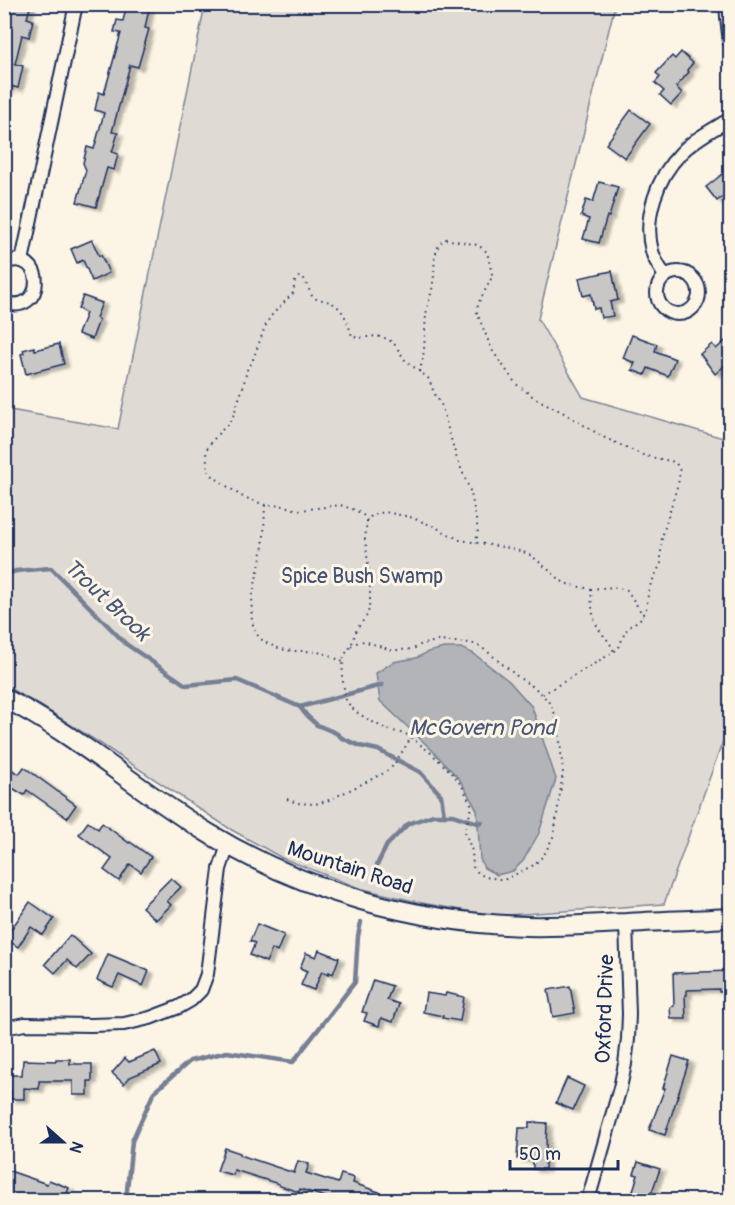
<svg xmlns="http://www.w3.org/2000/svg" width="735" height="1205" viewBox="0 0 735 1205" font-family="Pangolin,sans-serif">
<defs>
<filter id="shadow"><feDropShadow dx="5" dy="3" stdDeviation="1.5" flood-color="#0004"/></filter>
</defs>
<rect width="100%" height="100%" fill="#fcf5e5"/>
<filter id="ink" filterUnits="userSpaceOnUse"><feTurbulence type="fractalNoise" baseFrequency=".0167" numOctaves="2"/><feDisplacementMap in="SourceGraphic" scale="12" xChannelSelector="R" yChannelSelector="G"/><feConvolveMatrix kernelMatrix="1 2 1 2 8 2 1 2 1" color-interpolation-filters="sRGB"/></filter>
<g filter="url(#ink)">
<polygon fill="#dfdbd4" stroke="#7d8599" stroke-width="1.5" points="205,5 615,5 538,319 583,397 730,440 730,736 724,738 664,904 494,916 422,903 359,888 282,858 230,829 101,744 41,706 5,686 4,409 118,429"/>
<polygon fill="#b2b4b8" stroke="#767f94" stroke-width="1.5" points="444,648 461,648 474,654 509,681 532,707 556,779 539,833 523,861 513,871 497,875 484,868 480,859 477,810 460,780 432,750 380,701 376,673 393,662 416,658 428,652"/>
<g fill="none" stroke-linecap="round" stroke-linejoin="round">
<g stroke="#767f94" stroke-width="4.5">
<polyline points="4,575 16,571 51,568 126,644 186,685 237,680 300,707 382,685"/>
<polyline points="300,707 307,716 317,725 336,733 342,738 360,746 378,750 420,772 441,795 444,815"/>
<polyline points="376,874 377,865 387,845 408,824 433,815 453,815 478,823 482,822"/>
<polyline points="126,1200 132,1141 154,1092 190,1061 227,1052 293,1062 355,982 358,936 361,922"/>
</g>
</g>
<g fill="#c8c7c6" stroke="#1b2f5e" stroke-width="1.5" filter="url(#shadow)">
<polygon points="12,4 31,4 27,18 33,20 29,37 22,35 15,64 23,66 18,88 10,86 9,90 4,89 4,34"/>
<polygon points="127,4 150,4 145,28 149,29 138,67 130,65 112,132 118,133 112,152 118,154 114,170 107,168 96,207 77,202 86,170 83,163 87,147 94,149 104,113 95,110 99,92 104,94 121,33 114,32 117,20 123,21"/>
<polygon points="681,52 693,63 687,70 689,72 676,87 682,93 671,105 660,95 664,91 655,83 660,77 656,73 672,56 675,59"/>
<polygon points="631,110 650,124 625,158 606,144"/>
<polygon points="730,168 730,191 717,201 706,187"/>
<polygon points="599,182 618,187 609,217 607,216 599,243 583,239 589,219 581,216 586,200 593,202"/>
<polygon points="92,240 99,256 101,255 109,273 92,281 83,260 77,263 71,249"/>
<polygon points="612,271 618,300 610,302 613,316 601,318 599,308 594,309 591,294 583,296 579,278"/>
<polygon points="83,296 102,303 96,318 99,320 92,339 78,334 86,313 78,309"/>
<polygon points="632,335 657,344 655,351 675,359 668,376 648,368 645,375 632,370 635,363 623,358"/>
<polygon points="730,337 730,361 715,374 700,354 712,344 716,349"/>
<polygon points="59,344 64,364 26,374 21,354 24,353 23,350 34,347 35,350"/>
<polygon points="24,767 76,805 67,818 27,790 24,795 4,783 4,775 9,768 19,774"/>
<polygon points="88,822 98,829 102,823 129,843 130,842 151,857 141,872 130,864 119,881 104,870 112,859 79,834"/>
<polygon points="171,878 181,887 167,901 171,905 156,920 142,907"/>
<polygon points="30,902 54,919 43,935 31,927 18,947 5,938"/>
<polygon points="257,924 284,935 277,952 272,949 266,962 250,955 255,943 250,941"/>
<polygon points="70,935 91,954 77,969 67,960 55,973 45,964"/>
<polygon points="319,950 339,958 333,974 329,972 329,974 322,971 314,990 301,985 307,971 300,968 306,953 316,957"/>
<polygon points="108,954 149,971 143,986 119,975 113,987 97,980"/>
<polygon points="730,971 730,992 719,992 719,989 687,990 687,995 685,995 686,1019 671,1019 670,1007 674,1006 673,973"/>
<polygon points="373,980 392,986 387,1000 399,1004 393,1022 381,1018 379,1026 364,1021 367,1013 362,1012"/>
<polygon points="570,986 575,1013 553,1017 548,990"/>
<polygon points="426,993 445,996 446,993 464,997 460,1021 442,1018 443,1016 423,1012"/>
<polygon points="155,1051 161,1064 130,1077 124,1084 112,1073 125,1058 129,1062"/>
<polygon points="673,1056 689,1061 665,1135 649,1130 665,1088 663,1088"/>
<polygon points="56,1059 70,1059 70,1064 92,1064 92,1081 88,1081 88,1095 73,1095 73,1081 39,1081 39,1089 24,1088 24,1099 11,1099 11,1090 4,1090 4,1075 22,1075 23,1060 56,1061"/>
<polygon points="567,1078 584,1086 573,1110 556,1103"/>
<polygon points="529,1122 547,1123 545,1169 533,1169 533,1160 517,1159 519,1128 529,1128"/>
<polygon points="225,1148 240,1153 240,1155 294,1173 298,1161 309,1164 306,1173 338,1183 341,1174 354,1178 353,1183 379,1192 376,1200 335,1200 300,1189 299,1192 280,1186 279,1184 234,1170 233,1175 217,1171"/>
<polygon points="638,1162 660,1169 649,1200 630,1200 638,1175 634,1174"/>
<polygon points="4,1169 47,1184 49,1180 69,1188 64,1200 58,1200 46,1196 44,1200 4,1200"/>
</g>
<g fill="none" stroke-linecap="round" stroke-linejoin="round">
<defs>
<g id="minor">
<polyline points="726,4 727,17 730,43"/>
<polyline points="22,261 76,4"/>
<path d="M4,263C47,246 46,318 4,302"/>
<circle cx="678" cy="293" r="21"/>
<path d="M665,276C660,268 654,260 652,251C643,218 657,177 681,153C694,139 714,129 730,119"/>
<polyline points="4,1028 25,1024 91,1025 124,1024 150,1018 179,1007 191,1000 201,990 207,974 220,869 228,845"/>
<polyline points="588,1200 620,1088 625,1064 628,1039 629,1014 626,923"/>
</g>
<path id="secondary" d="M4,698C78,735 138,791 208,833C303,891 416,923 527,926C560,927 593,924 626,923C661,921 696,920 730,918"/>
</defs>
<use href="#minor" stroke="#1b2f5e" stroke-width="16"/>
<use href="#secondary" stroke="#1b2f5e" stroke-width="22"/>
<g stroke="#1b2f5e" stroke-width="2" stroke-dasharray="1.5 4.5" stroke-linecap="butt">
<path d="M419,372C426,353 424,335 426,316C427,304 432,294 433,283C436,270 431,248 445,239L478,245L487,252L492,274L491,279L478,304L477,313L492,350L516,384L535,398L564,413L603,437L645,456L671,461L676,463L680,471L679,480L662,537L661,547V563L649,588L646,609L640,619L629,627L625,632L619,647L614,652L543,694"/>
<path d="M265,505C264,521 265,537 262,552C258,579 236,632 271,645C279,649 288,651 298,651C304,651 311,651 317,652C325,653 335,658 343,662"/>
<path d="M367,521L363,515L355,510L340,505L301,510L294,509L286,506L265,505L241,496L214,477L208,471L206,452L208,447L217,435L229,423L234,414L243,387L247,370L252,362L265,327L270,317L293,293L295,281L299,277L304,279L313,298C320,300 326,300 332,303C345,310 348,324 352,336L358,338L377,336L388,339L395,345L405,360L429,379L434,393L441,404L456,456L471,493L478,530L476,543"/>
<path d="M591,589C592,605 591,619 601,632C606,639 611,643 614,652"/>
<polyline points="351,646 356,643 364,641 391,650 399,650 413,649 422,644 438,641 471,643 479,646 488,652 518,677 539,691 548,701 554,711 559,731 563,773 554,835 544,855 534,865 506,879 499,879 485,877 476,871 473,867 472,851 465,832 465,828 471,811 471,804 463,788 454,775 431,753 408,735 386,729 367,719 355,711 346,701 342,676 344,656 351,646 357,629 368,614 370,599 370,578 365,539 367,521 372,515 385,512 410,517 433,526 460,540 509,548 526,553 532,556 563,582 570,585 591,589 613,587 627,590 643,615"/>
<polyline points="287,799 297,803 315,804 327,801 364,783 384,773 393,766 411,738"/>
</g>
<use href="#minor" stroke="#fcf5e5" stroke-width="12"/>
<use href="#secondary" stroke="#fcf5e5" stroke-width="18"/>
</g>
</g>
<g text-anchor="middle" dominant-baseline="central" stroke-width="6" stroke-linejoin="round" paint-order="stroke">
<g font-size="21" fill="#425176" stroke="#fcf5e5">
<text x="362" y="576">Spice Bush Swamp</text>
</g>
<g font-size="21" fill="#1b2f5e" stroke="#fcf5e5">
<text transform="translate(350 868) rotate(18)">Mountain Road</text>
<text transform="translate(605 1009) rotate(-88)">Oxford Drive</text>
</g>
<g font-size="22" font-style="italic" fill="#485779" stroke="#fcf5e5">
<text transform="translate(107 600) rotate(43)">Trout Brook</text>
<text x="482" y="728">McGovern Pond</text>
</g>
</g>
<rect width="735" height="1205" fill="none" stroke="#fcf5e5" stroke-width="24"/>
<rect x="12" y="12" width="711" height="1181" fill="none" stroke="#1b2f5e" stroke-width="2" filter="url(#ink)"/>
<g transform="translate(63 1142) rotate(111)" stroke="#fcf5e5" stroke-width="4.5" paint-order="stroke">
<path d="M0-4.5L10 22L0 15L-10 22Z" fill="#1b2f5e"/>
<text y="-9" font-size="16" font-weight="bold" text-anchor="middle" fill="#1b2f5e">N</text>
</g>
<path d="M510 1160v9h108v-9" fill="none" stroke="#1b2f5e" stroke-width="3"/>
<text x="519" y="1160" font-size="18" fill="#1b2f5e" stroke="#fcf5e5" stroke-width="4.5" paint-order="stroke">50 m</text>
</svg>
